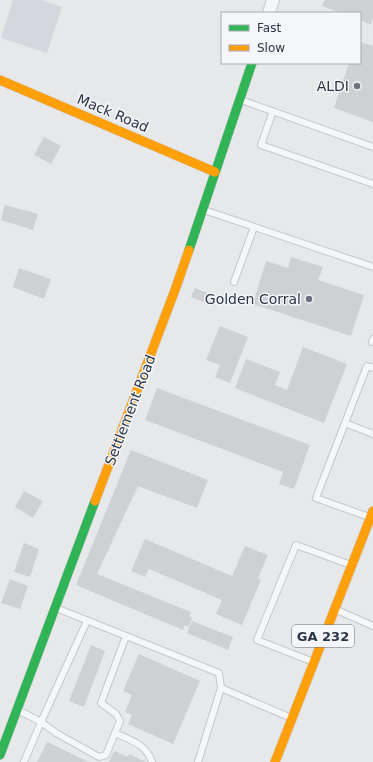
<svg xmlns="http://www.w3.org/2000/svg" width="373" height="762" viewBox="0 0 373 762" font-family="'DejaVu Sans',sans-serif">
<rect width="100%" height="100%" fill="#e6e8ea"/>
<polygon fill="#d4d7dd" points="13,0 41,0 62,7 47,53 1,38"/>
<g fill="#ced0d3">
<polygon points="325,0 373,0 373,18 371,25 360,20 360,13 341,13 322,6"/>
<polygon points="360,42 373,46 373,122 334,108 349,63 360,63"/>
<polygon points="44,137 61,146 51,164 34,155"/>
<polygon points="5,205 38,214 33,230 1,220"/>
<polygon points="291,257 323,267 318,280 364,295 351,336 253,304 266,261 288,268"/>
<polygon points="19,268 51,279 44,299 13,287"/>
<polygon points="195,288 217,297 213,306 191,297"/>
<polygon points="220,326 248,337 230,383 215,377 220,365 206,360"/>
<polygon points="303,347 347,364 324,423 235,388 246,359 280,372 275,385 287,390"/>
<polygon points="157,388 310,445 294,489 279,484 283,472 145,420"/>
<polygon points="131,450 208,480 197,508 138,486 97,574 191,612 189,616 192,618 189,627 185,625 183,630 76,585"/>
<polygon points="24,491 43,501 33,518 15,507"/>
<polygon points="145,539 232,576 245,546 268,555 258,578 261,580 242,625 216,614 222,600 149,569 145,577 131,571"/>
<polygon points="24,543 39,549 30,577 14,572"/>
<polygon points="10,579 28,586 20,609 1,603"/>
<polygon points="192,621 233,637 228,650 187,633"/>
<polygon points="91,645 105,651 84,707 69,701"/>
<polygon points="139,654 200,681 173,744 128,724 132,715 125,712 132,695 123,691"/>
<polygon points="47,742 89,762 37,762"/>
<polygon points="114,751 128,757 129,754 146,762 109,762"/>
</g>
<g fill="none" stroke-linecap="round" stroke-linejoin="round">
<defs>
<g id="lane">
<polyline points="241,100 373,147"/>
<polyline points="273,111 261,145 373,184"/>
<polyline points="204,210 373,267"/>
<polyline points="234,282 254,227"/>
<polyline points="372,342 373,339"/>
<polyline points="345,423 373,434"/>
<polyline points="369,517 316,498 367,366 373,368"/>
<polyline points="56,608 219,673 221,688 289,717"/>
<polyline points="337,610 373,626"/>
<polyline points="87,621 41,722 56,733 99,757 106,755 120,721 116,714 101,703 126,636"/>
<polyline points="311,661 257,640 296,545 348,564"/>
<polyline points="18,710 41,722 24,762"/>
<path d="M115,733C130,740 146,744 152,762"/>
<polyline points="198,762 221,688"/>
</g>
<polyline id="street" points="269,13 273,0"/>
<g id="fast">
<polyline points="189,250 252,63"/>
<polyline points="0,755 95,501"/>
</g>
<g id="slow">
<polyline points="0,80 215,172"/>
<polyline points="95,501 175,290 189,250"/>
<polyline points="275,762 373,511"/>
</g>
</defs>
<use href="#lane" stroke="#c4c6c8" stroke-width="8"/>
<use href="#street" stroke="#c4c6c8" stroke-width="14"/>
<use href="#fast" stroke="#c4c6c8" stroke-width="10"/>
<use href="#slow" stroke="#c4c6c8" stroke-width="10"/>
<use href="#lane" stroke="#f5f6f7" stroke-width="6"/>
<use href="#street" stroke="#f5f6f7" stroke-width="12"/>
<use href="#fast" stroke="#30b455" stroke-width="9"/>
<use href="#slow" stroke="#ff9f0a" stroke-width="9"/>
</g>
<g fill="#6c737f" stroke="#f4f6f9" stroke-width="1.5">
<circle cx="357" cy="86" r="4"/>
<circle cx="309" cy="299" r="4"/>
</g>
<g text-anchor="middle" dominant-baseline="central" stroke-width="3" stroke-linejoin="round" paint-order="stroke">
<rect fill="#f4f6f9" stroke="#676e7b" stroke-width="1" x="292" y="625" width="62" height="22" rx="3"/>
<g font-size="13" font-weight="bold" fill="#2b3445">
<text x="323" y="636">GA 232</text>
</g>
<g font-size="14" fill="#2b3445" stroke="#f4f6f9" text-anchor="end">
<text x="349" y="86">ALDI</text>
<text x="301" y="299">Golden Corral</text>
</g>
<g font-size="14" fill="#2b3445" stroke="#f4f6f9">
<text transform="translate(113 113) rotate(23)">Mack Road</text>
<text transform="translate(130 410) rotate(-69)">Settlement Road</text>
</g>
</g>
<rect x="221" y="12" width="140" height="52" fill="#f4f6f9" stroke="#a4a8b1"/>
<rect x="229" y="25" width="20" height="6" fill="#30b455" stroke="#a4a8b1"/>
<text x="257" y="32" font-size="12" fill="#2b3445">Fast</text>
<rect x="229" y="45" width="20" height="6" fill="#ff9f0a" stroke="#a4a8b1"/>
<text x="257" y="52" font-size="12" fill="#2b3445">Slow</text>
</svg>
